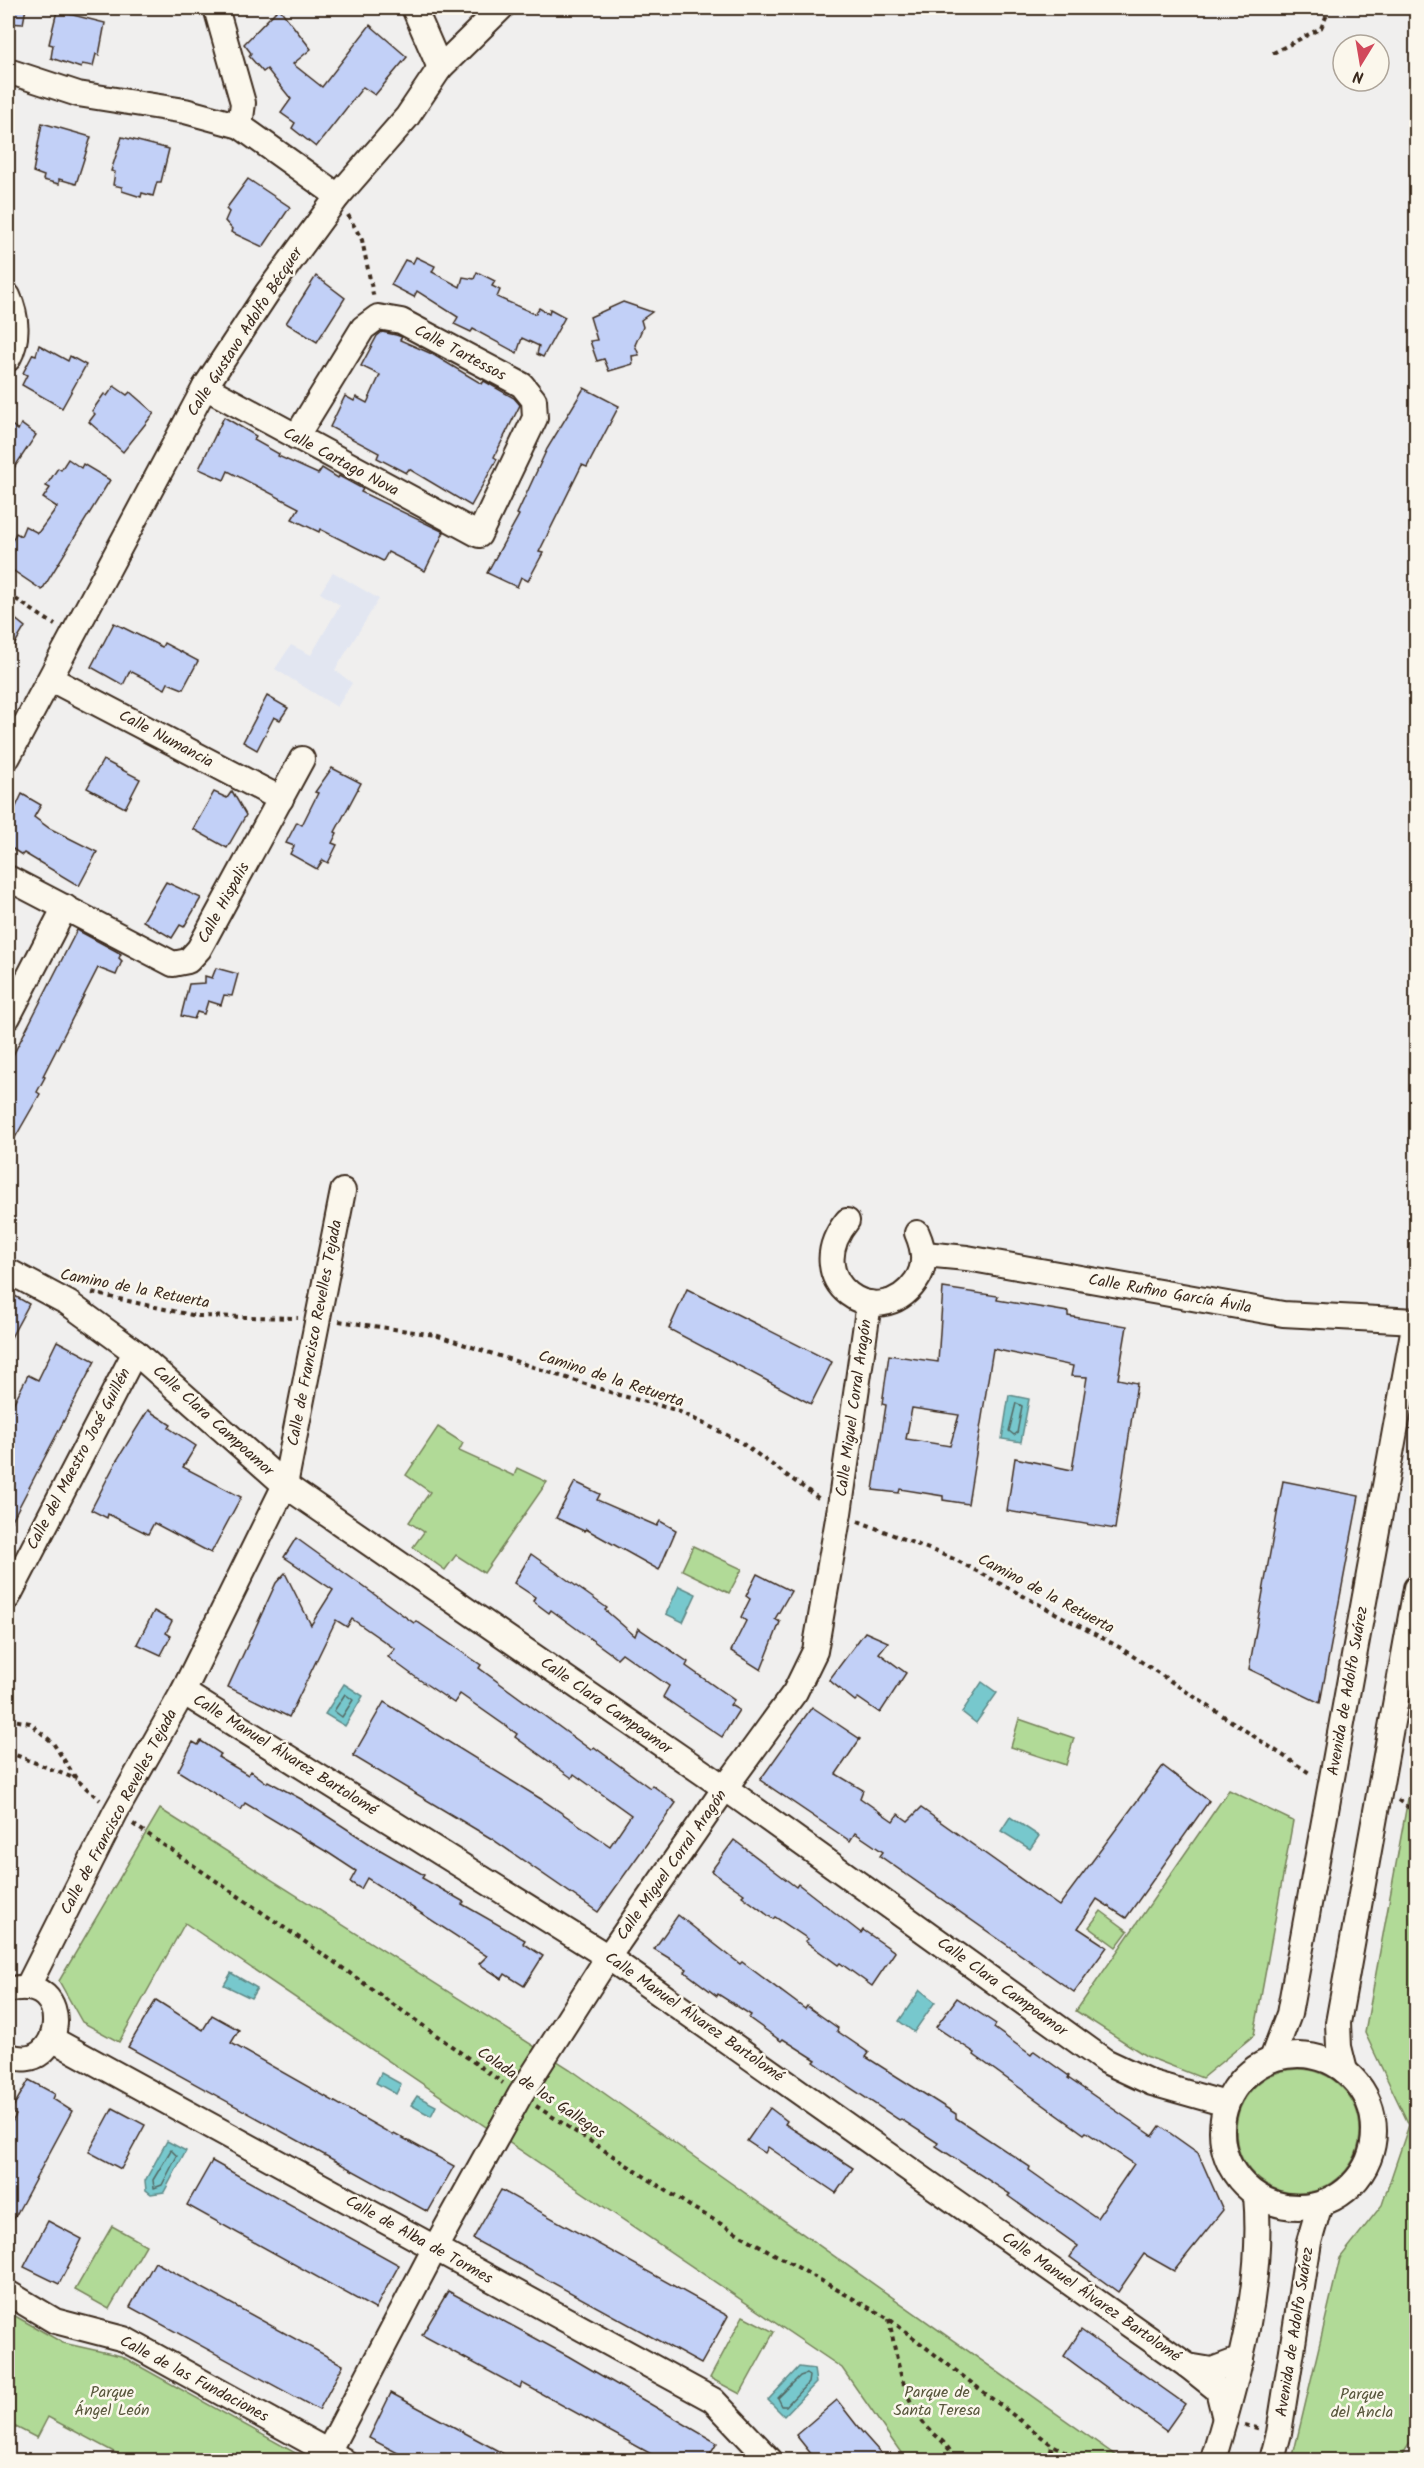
<svg xmlns="http://www.w3.org/2000/svg" width="1424" height="2468" viewBox="0 0 1424 2468" font-family="Kalam,sans-serif">
<rect width="100%" height="100%" fill="#f0efee"/>
<filter id="ink" filterUnits="userSpaceOnUse"><feTurbulence type="fractalNoise" baseFrequency=".0167" numOctaves="2"/><feDisplacementMap in="SourceGraphic" scale="12" xChannelSelector="R" yChannelSelector="G"/><feConvolveMatrix kernelMatrix="1 2 1 2 8 2 1 2 1" color-interpolation-filters="sRGB"/></filter>
<g filter="url(#ink)">
<polygon fill="#e2e6f1" points="333,572 379,599 335,670 352,683 337,707 275,669 291,645 311,655 340,605 320,593"/>
<g fill="#b1da97" stroke="#76825a" stroke-width="1.5">
<polygon points="438,1427 463,1443 459,1451 514,1476 517,1468 547,1482 484,1573 456,1555 445,1570 413,1547 424,1532 409,1522 430,1492 406,1475"/>
<polygon points="693,1546 742,1569 729,1593 682,1570"/>
<polygon points="1019,1719 1074,1738 1066,1765 1011,1747"/>
<polygon points="1416,1755 1416,2434 1399,2460 1292,2460 1340,2258 1382,2205 1409,2125 1365,2033"/>
<polygon points="1229,1790 1293,1821 1254,2035 1202,2078 1146,2056 1076,2011"/>
<polygon points="160,1809 570,2069 1122,2460 906,2460 842,2368 185,1923 119,2042 82,2022 59,1981"/>
<polygon points="1101,1911 1128,1931 1116,1947 1089,1927"/>
<circle cx="1298" cy="2131" r="62"/>
<polygon points="112,2226 146,2245 109,2309 75,2290"/>
<polygon points="8,2312 63,2343 121,2356 308,2460 129,2460 48,2417 37,2438 8,2423"/>
<polygon points="743,2316 774,2332 740,2394 710,2378"/>
</g>
<g fill="#77c8cd" stroke="#5f8987" stroke-width="1.5">
<polygon points="1009,1395 1029,1399 1021,1442 1002,1439"/>
<polygon points="679,1586 696,1594 683,1622 666,1614"/>
<polygon points="982,1682 997,1693 976,1723 962,1712"/>
<polygon points="344,1684 363,1696 345,1726 325,1714"/>
<polygon points="1010,1817 1039,1836 1030,1849 1001,1831"/>
<polygon points="231,1973 257,1988 251,1998 224,1985"/>
<polygon points="920,1990 935,2002 914,2032 899,2021"/>
<polygon points="381,2073 401,2084 396,2094 376,2083"/>
<polygon points="417,2096 436,2106 431,2116 411,2105"/>
<polygon points="167,2141 186,2151 164,2192 151,2194 146,2190 145,2181"/>
<polygon points="799,2367 814,2369 816,2383 784,2416 768,2400"/>
</g>
<g fill="none" stroke-linecap="round" stroke-linejoin="round">
<g stroke="#536964" stroke-width="1.5">
<polygon points="1016,1403 1022,1406 1017,1433 1014,1435 1009,1431"/>
<polygon points="345,1694 353,1700 342,1717 334,1711"/>
<polygon points="171,2150 177,2156 162,2185 154,2188 153,2180"/>
<polygon points="806,2374 809,2376 808,2383 786,2406 782,2406 778,2398 800,2376"/>
</g>
</g>
<g fill="#c2d0f7" stroke="#3b2a1e" stroke-width="1.5" fill-rule="evenodd">
<polygon points="8,8 26,8 23,24 8,23"/>
<polygon points="279,8 311,49 293,64 322,87 370,25 407,57 375,95 363,87 316,147 292,128 295,123 281,113 291,99 267,69 263,72 249,56 251,53 244,44"/>
<polygon points="57,11 105,23 99,55 96,54 93,66 82,64 81,68 51,58 53,45 49,44"/>
<polygon points="42,123 91,137 76,184 59,179 59,184 43,180 44,176 33,172"/>
<polygon points="122,137 169,149 161,182 157,182 153,196 142,193 141,197 122,191 122,187 113,185 115,172 111,171"/>
<polygon points="248,179 290,207 263,247 231,232 232,229 225,221 229,212 226,209"/>
<polygon points="416,257 435,266 432,272 460,287 463,277 474,279 477,272 495,281 492,286 500,290 497,297 535,314 539,308 549,314 550,309 565,317 543,357 537,354 539,346 522,338 517,353 473,329 471,332 454,324 458,317 417,291 414,297 391,285 405,260 413,263"/>
<polygon points="316,276 345,298 317,342 286,323"/>
<polygon points="623,302 652,312 641,320 643,327 635,345 639,355 632,356 633,364 609,371 604,359 597,361 590,341 597,340 590,317"/>
<polygon points="382,332 396,335 402,337 400,340 432,354 482,384 484,381 514,398 520,405 494,457 497,459 471,506 409,469 406,473 377,458 379,453 330,427 345,396 354,401 356,397 367,403 380,375 361,366 377,336"/>
<polygon points="39,345 68,361 70,356 86,365 62,408 22,385 27,375 23,373 33,354 36,355"/>
<polygon points="114,386 127,395 130,392 154,413 123,452 89,422 95,414 92,411 104,394 107,396"/>
<polygon points="584,388 619,406 587,467 582,465 539,552 543,553 528,581 521,577 517,587 487,573 519,515 517,514 547,449"/>
<polygon points="224,417 256,436 254,440 279,454 278,456 318,474 322,468 338,478 339,476 363,489 361,492 444,532 425,571 388,552 383,561 320,529 319,532 292,519 299,508 228,471 224,480 199,469"/>
<polygon points="8,422 18,430 21,424 36,435 8,477"/>
<polygon points="68,459 81,468 83,464 110,480 42,590 8,567 8,549 16,533 21,536 25,526 38,533 57,507 43,498 50,488 46,486 58,468 61,470"/>
<polygon points="8,613 25,627 8,655"/>
<polygon points="114,623 162,647 164,643 198,661 183,689 168,683 165,689 130,671 123,685 91,667"/>
<polygon points="267,696 288,708 280,720 274,717 257,750 243,742"/>
<polygon points="103,760 140,779 125,808 87,788"/>
<polygon points="332,768 361,783 335,832 337,833 332,843 337,845 328,863 323,860 317,869 290,854 294,846 286,843 297,822 302,825 318,793 315,792"/>
<polygon points="232,791 246,815 227,848 193,829 214,792 227,798"/>
<polygon points="22,794 41,805 34,817 49,828 97,852 79,886 24,853 22,855 8,846 8,824"/>
<polygon points="166,882 201,898 184,927 180,925 172,938 143,921"/>
<polygon points="77,930 116,951 121,954 119,958 122,961 116,975 98,968 43,1076 45,1077 37,1092 40,1094 8,1150 8,1065"/>
<polygon points="216,968 238,974 232,996 224,995 221,1005 208,1001 204,1014 197,1012 194,1019 181,1016 189,984 205,983 205,976 212,978"/>
<path d="M943,1288L998,1296L997,1300L1068,1312V1316L1127,1326L1118,1379L1137,1383L1115,1529L1007,1511L1015,1458L1072,1470L1087,1377L1071,1376L1073,1366L993,1349L968,1504L943,1500V1496L900,1489L899,1493L873,1490L886,1405L882,1404L889,1355L938,1362ZM912,1408L959,1415L950,1446L906,1439Z"/>
<polygon points="687,1289 832,1362 811,1404 669,1329"/>
<polygon points="8,1292 29,1304 8,1343"/>
<polygon points="57,1341 95,1361 8,1528 8,1414 28,1375 38,1380"/>
<polygon points="148,1410 171,1425 169,1428 196,1446 183,1467 241,1497 211,1553 154,1523 148,1534 108,1514 107,1518 91,1510 117,1460"/>
<polygon points="1283,1481 1359,1496 1320,1703 1249,1669"/>
<polygon points="575,1482 600,1494 597,1500 657,1526 660,1521 676,1530 659,1570 586,1529 584,1531 556,1518"/>
<polygon points="296,1538 414,1623 416,1621 481,1665 479,1668 591,1750 594,1747 650,1788 652,1785 676,1803 598,1912 492,1839 353,1756 384,1702 541,1799 610,1846 631,1815 574,1774 572,1778 515,1737 517,1734 460,1694 454,1703 414,1676 388,1657 395,1649 352,1619 347,1627 336,1620 289,1717 228,1687 276,1583 285,1573 311,1625 333,1590 284,1557"/>
<polygon points="531,1554 607,1608 605,1610 635,1636 638,1628 688,1662 686,1666 734,1700 730,1705 739,1710 722,1737 663,1697 669,1686 622,1653 617,1658 551,1610 549,1613 533,1601 535,1597 514,1583"/>
<polygon points="757,1574 791,1591 775,1619 780,1622 761,1670 731,1651 746,1621 741,1617 750,1599 746,1596"/>
<polygon points="154,1611 172,1621 166,1633 171,1636 161,1655 137,1644"/>
<polygon points="865,1632 888,1642 879,1653 906,1673 880,1713 858,1698 855,1701 829,1680"/>
<polygon points="812,1707 860,1739 836,1774 863,1790 860,1798 893,1821 898,1814 908,1821 921,1808 1059,1906 1163,1766 1209,1801 1126,1918 1097,1899 1078,1928 1107,1947 1074,1992 880,1856 883,1852 855,1833 850,1841 760,1780"/>
<polygon points="201,1741 221,1754 218,1757 248,1775 251,1771 267,1783 268,1781 301,1799 370,1844 424,1875 422,1878 464,1902 462,1904 525,1940 523,1943 543,1956 524,1986 505,1974 502,1979 479,1964 487,1956 367,1878 361,1889 350,1882 356,1871 327,1852 245,1803 241,1810 178,1771 193,1742 198,1745"/>
<polygon points="734,1840 796,1887 798,1884 861,1933 863,1930 895,1952 872,1986 840,1963 838,1965 805,1941 808,1939 775,1917 773,1919 742,1896 744,1894 711,1871"/>
<polygon points="678,1915 740,1964 742,1962 805,2009 807,2006 838,2028 837,2031 869,2053 866,2057 956,2114 956,2118 1030,2167 1029,2170 1097,2218 1134,2164 1086,2132 1084,2134 974,2055 975,2053 936,2027 957,1998 996,2024 994,2028 1031,2055 1034,2051 1069,2076 1068,2078 1153,2136 1160,2126 1198,2153 1223,2210 1174,2271 1144,2254 1118,2292 1070,2257 1078,2246 1008,2196 1010,2194 936,2146 938,2143 901,2119 899,2120 846,2085 814,2062 816,2060 783,2039 781,2041 749,2018 751,2015 718,1994 717,1996 685,1972 687,1969 654,1949"/>
<polygon points="156,2000 203,2030 212,2015 239,2030 231,2043 393,2135 394,2133 454,2166 428,2212 128,2047"/>
<polygon points="29,2080 55,2094 53,2099 72,2111 8,2230 8,2129 16,2115 10,2112"/>
<polygon points="113,2108 145,2125 121,2169 89,2152"/>
<polygon points="770,2108 787,2121 785,2124 853,2168 836,2193 768,2147 765,2153 747,2141"/>
<polygon points="212,2161 399,2265 375,2309 187,2205"/>
<polygon points="501,2190 728,2316 701,2364 473,2239"/>
<polygon points="48,2221 82,2239 59,2284 24,2267"/>
<polygon points="155,2262 343,2365 319,2410 130,2307"/>
<polygon points="448,2291 568,2356 717,2443 707,2460 662,2460 522,2383 520,2388 422,2335"/>
<polygon points="1081,2330 1185,2404 1166,2431 1064,2356"/>
<polygon points="391,2393 515,2460 411,2460 369,2438"/>
<polygon points="837,2400 862,2432 887,2460 816,2460 796,2435"/>
</g>
<g fill="none" stroke-linecap="round" stroke-linejoin="round">
<defs>
<g id="street">
<polyline points="216,8 243,103 240,126"/>
<polyline points="414,8 440,68"/>
<polyline points="8,71 78,94 185,111 240,126 338,196"/>
<path d="M8,296C17,316 19,339 8,359"/>
<polyline points="205,387 479,535 535,418 534,400 522,385 401,321 378,317 363,328 296,437"/>
<polyline points="51,679 281,799"/>
<polyline points="8,757 205,387 267,293 338,196 407,117 440,68 501,8"/>
<polyline points="8,878 173,964 188,961 199,949 302,759"/>
<polyline points="8,1017 65,907"/>
<path d="M847,1221C798,1281 878,1336 916,1281C927,1266 924,1249 917,1233"/>
<polyline points="924,1254 967,1258 1283,1314 1416,1321"/>
<polyline points="8,1271 68,1303 135,1352 285,1485 725,1788 1105,2061 1152,2083 1226,2104"/>
<polyline points="8,1597 135,1352"/>
<polyline points="183,1692 608,1957 1188,2366"/>
<polyline points="27,1988 115,1813 183,1692 285,1485 343,1191"/>
<path d="M8,1990C77,1971 64,2079 8,2055"/>
<polyline points="52,2039 713,2400 770,2460"/>
<circle cx="1298" cy="2131" r="76"/>
<polyline points="1272,2059 1289,2014 1415,1321"/>
<polyline points="1345,2071 1339,2047 1338,2023 1416,1588"/>
<polyline points="8,2293 55,2321 124,2339 343,2460"/>
<polyline points="1225,2419 1218,2390 1188,2366 1212,2370 1241,2359"/>
<polyline points="328,2452 435,2248 520,2095 608,1957 725,1788 795,1692 815,1651 839,1513 869,1303"/>
<path d="M1213,2460C1238,2376 1264,2284 1256,2195"/>
<polyline points="1272,2460 1279,2433 1309,2242 1320,2204"/>
</g>
</defs>
<use href="#street" stroke="#3b2a1e" stroke-width="28"/>
<g stroke="#3b2a1e" stroke-width="4" stroke-dasharray="4.5 4.5" stroke-linecap="butt">
<polyline points="1273,53 1321,28 1330,8"/>
<polyline points="348,215 362,240 374,299"/>
<polyline points="8,594 55,625"/>
<polyline points="92,1293 196,1316 298,1318"/>
<polyline points="339,1321 435,1335 619,1395 676,1410 739,1441 821,1500"/>
<polyline points="858,1521 954,1559 1119,1647 1311,1774"/>
<polyline points="8,1719 30,1723 53,1743 77,1780 100,1800"/>
<polyline points="8,1752 76,1779"/>
<polyline points="1398,1800 1416,1813"/>
<polyline points="133,1824 330,1959 503,2083"/>
<polyline points="536,2106 693,2208 889,2319 1052,2445 1083,2460"/>
<path d="M889,2319C896,2354 901,2392 922,2421C932,2435 950,2443 954,2460"/>
<polyline points="1245,2425 1261,2429"/>
<polyline points="1049,2460 1052,2445"/>
</g>
<use href="#street" stroke="#fbf7ec" stroke-width="24"/>
</g>
</g>
<g text-anchor="middle" dominant-baseline="central" stroke-width="5" stroke-linejoin="round" paint-order="stroke">
<g font-size="16" fill="#3b2a1e" stroke="#fbf7ec">
<text transform="translate(245 332) rotate(-57)">Calle Gustavo Adolfo Bécquer</text>
<text transform="translate(460 353) rotate(28)">Calle Tartessos</text>
<text transform="translate(341 462) rotate(28)">Calle Cartago Nova</text>
<text transform="translate(166 739) rotate(28)">Calle Numancia</text>
<text transform="translate(224 903) rotate(-61)">Calle Hispalis</text>
<text transform="translate(135 1289) rotate(11)">Camino de la Retuerta</text>
<text transform="translate(1170 1294) rotate(10)">Calle Rufino García Ávila</text>
<text transform="translate(315 1333) rotate(-79)">Calle de Francisco Revelles Tejada</text>
<text transform="translate(611 1379) rotate(18)">Camino de la Retuerta</text>
<text transform="translate(854 1408) rotate(-82)">Calle Miguel Corral Aragón</text>
<text transform="translate(213 1421) rotate(42)">Calle Clara Campoamor</text>
<text transform="translate(79 1459) rotate(-62)">Calle del Maestro José Guillén</text>
<text transform="translate(1046 1594) rotate(28)">Camino de la Retuerta</text>
<text transform="translate(1348 1691) rotate(-80)">Avenida de Adolfo Suárez</text>
<text transform="translate(606 1706) rotate(35)">Calle Clara Campoamor</text>
<text transform="translate(285 1755) rotate(32)">Calle Manuel Álvarez Bartolomé</text>
<text transform="translate(119 1812) rotate(-62)">Calle de Francisco Revelles Tejada</text>
<text transform="translate(672 1865) rotate(-55)">Calle Miguel Corral Aragón</text>
<text transform="translate(1002 1987) rotate(36)">Calle Clara Campoamor</text>
<text transform="translate(694 2017) rotate(35)">Calle Manuel Álvarez Bartolomé</text>
<text transform="translate(541 2093) rotate(34)">Colada de los Gallegos</text>
<text transform="translate(419 2240) rotate(29)">Calle de Alba de Tormes</text>
<text transform="translate(1091 2297) rotate(35)">Calle Manuel Álvarez Bartolomé</text>
<text transform="translate(1295 2332) rotate(-81)">Avenida de Adolfo Suárez</text>
<text transform="translate(194 2379) rotate(28)">Calle de las Fundaciones</text>
</g>
<g font-size="16" fill="#58563c" stroke="#fbf7ec">
<text x="112" y="2392">Parque<tspan x="112" dy="18">Ángel León</tspan></text>
<text x="937" y="2392">Parque de<tspan x="937" dy="18">Santa Teresa</tspan></text>
<text x="1362" y="2394">Parque<tspan x="1362" dy="18">del Ancla</tspan></text>
</g>
</g>
<rect width="1424" height="2468" fill="none" stroke="#fbf7ec" stroke-width="30"/>
<rect x="15" y="15" width="1394" height="2438" fill="none" stroke="#3b2a1e" stroke-width="2" filter="url(#ink)"/>
<g transform="translate(1361 63) rotate(191)"><circle r="28" fill="#fbf7ec" stroke="#aea59a" stroke-width="1.5"/>
<path d="M0-4.5L10 22L0 15L-10 22Z" fill="#d1495b"/>
<text y="-9" font-size="16" font-weight="bold" text-anchor="middle" fill="#3b2a1e">N</text>
</g>
</svg>
